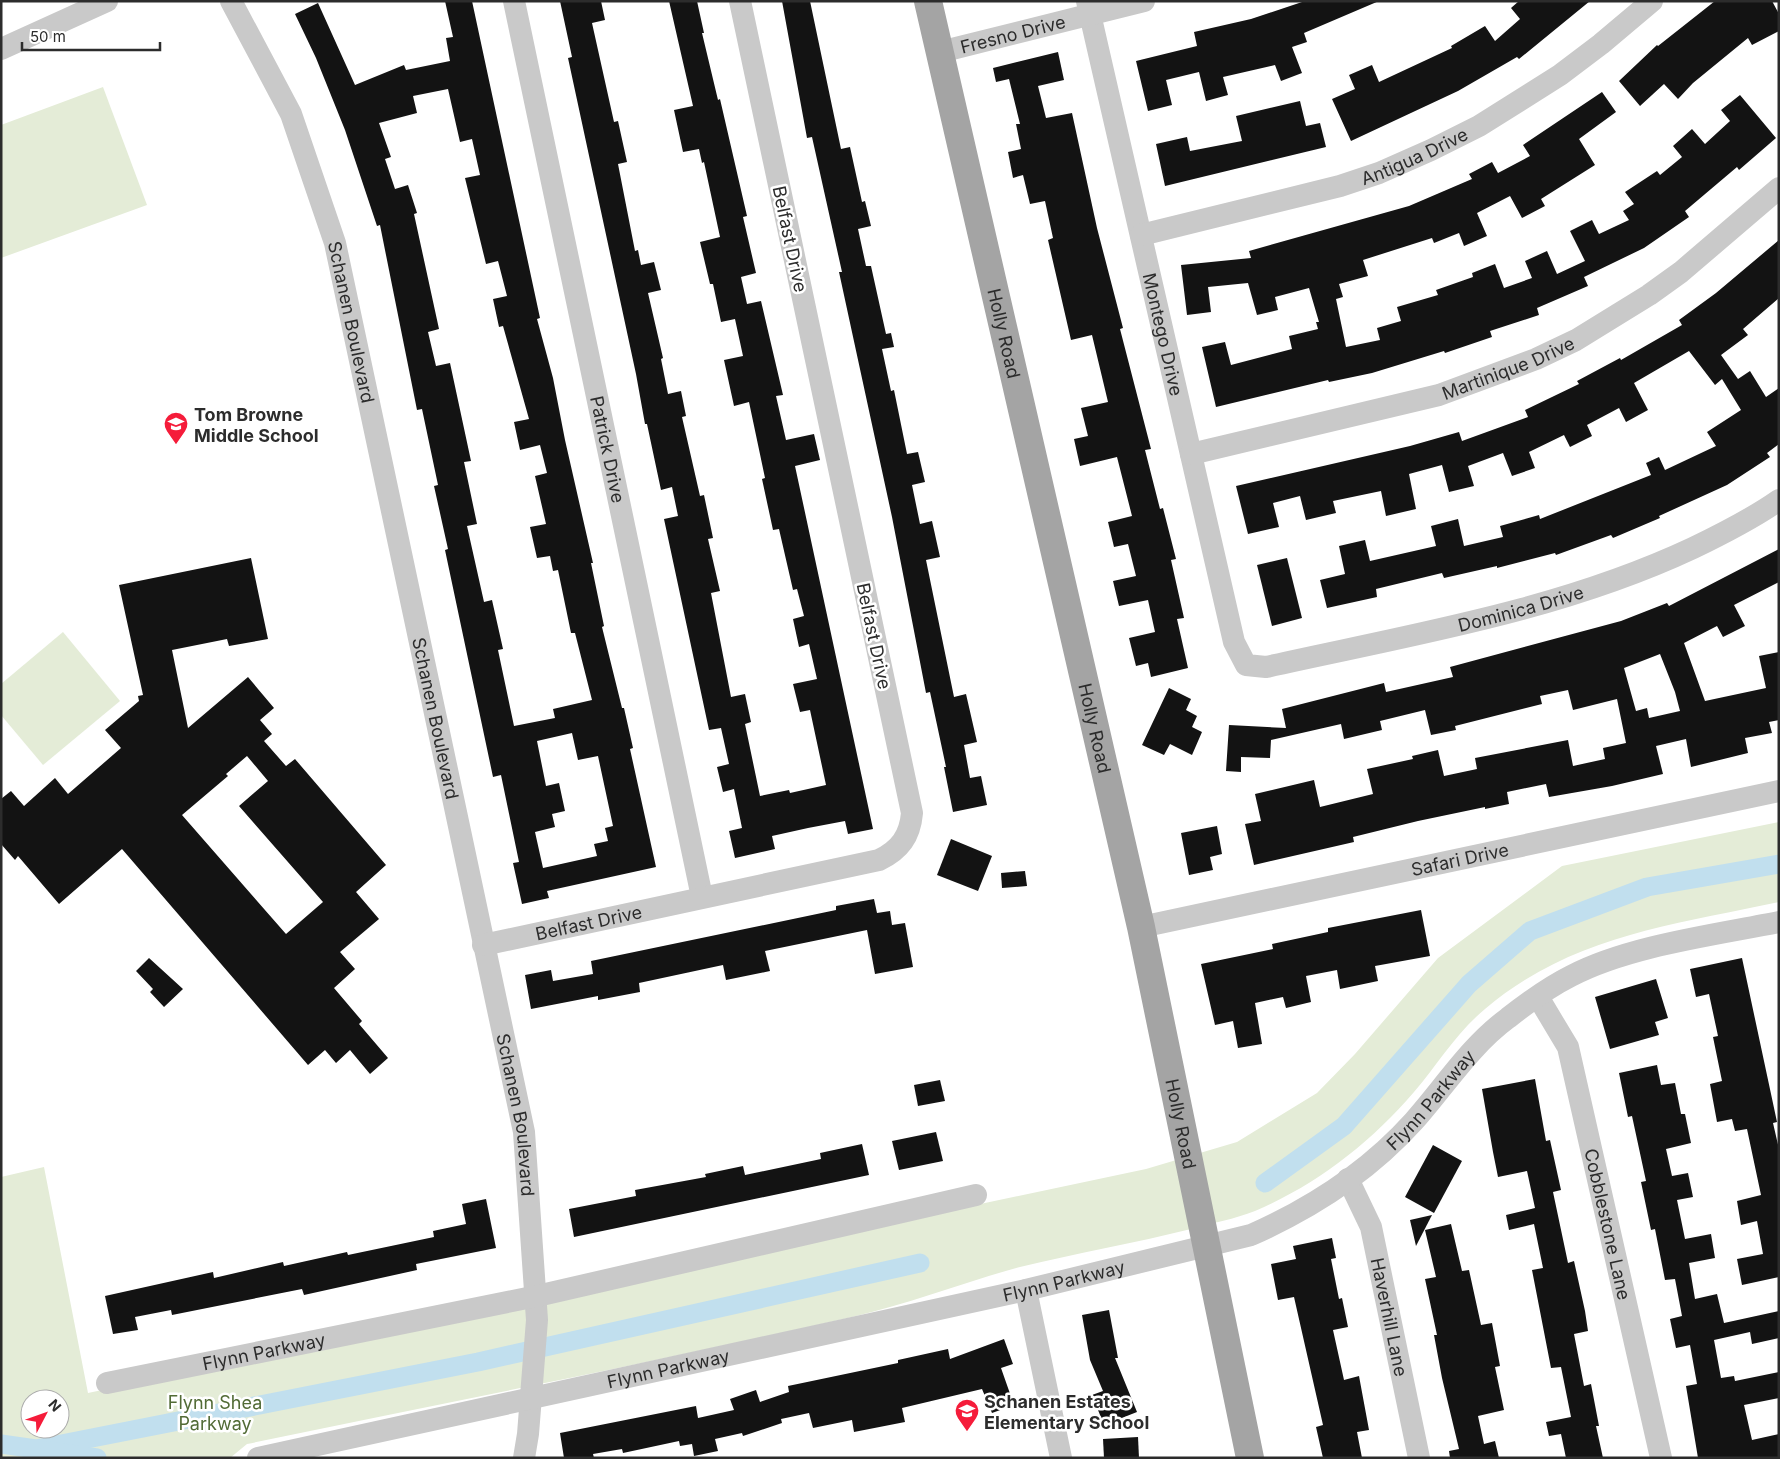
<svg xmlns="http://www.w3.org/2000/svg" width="1780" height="1459" viewBox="0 0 1780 1459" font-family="Inter,sans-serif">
<rect width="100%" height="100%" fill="#fff"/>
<g fill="#e4ecd7" fill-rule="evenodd">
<polygon points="103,87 147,205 1,258 1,125"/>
<polygon points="63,632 120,701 43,765 1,715 1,684"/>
<path d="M1779,822V902C1672,925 1571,936 1485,1009C1456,1033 1438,1064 1414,1092C1370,1143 1318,1184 1255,1211C1235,1219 1212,1223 1191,1229C1135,1243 1077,1253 1020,1267C964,1282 909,1304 852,1317C651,1363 449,1402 247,1444L230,1458H1V1177L44,1167L88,1393L1146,1169L1237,1142L1317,1093L1355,1054L1438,958L1562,866ZM30,1399H60V1429H30Z"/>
</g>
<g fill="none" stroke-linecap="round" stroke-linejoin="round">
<g stroke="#c1dfee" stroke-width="19">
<polyline points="1265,1183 1344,1126 1469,984 1530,931 1647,887 1779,864"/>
<polyline points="1,1444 36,1449 478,1362 920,1263"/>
<polyline points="49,1451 97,1458"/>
</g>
</g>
<g fill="#131313" fill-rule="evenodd">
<path d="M445,1H472L540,318L537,319L553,378L565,440L593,563H591L604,626L602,627L622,708H624L633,748L630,749L656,867L547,891L549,898L522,904L513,863L519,862L501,775L493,777L445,550L448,549L434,486L438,485L422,409L417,410L380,225L377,226L345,130L316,58L295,14L318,3L355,85L404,65L406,70L450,61L446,38L453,37ZM448,89L460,142L472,139L480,175L465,178L486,264L498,261L507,296L493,299L499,327L503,326L529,419L514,422L520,450L540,445L547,473L535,476L546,524L530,527L537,558L550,556L553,571L558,570L571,633H575L592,700L553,709L555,718L514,726L498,650L503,649L492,600L484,602L467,526L477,524L464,462L471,461L450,363L436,366L428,332L439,329L414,214L417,213L408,185L395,189L385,159L391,157L379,123L417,113L413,96ZM572,733L578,760L598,756L613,826L605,828L608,841L594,844L597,856L543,868L535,832L555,827L552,814L565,811L559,783L546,786L537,741Z"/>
<polygon points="560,1 601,1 605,20 592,23 614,122 618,121 627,162 618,164 635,251 638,250 641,265 654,262 661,290 648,293 663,358 661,359 668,394 681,391 686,416 682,417 700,496 704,495 713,538 708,539 720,591 711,593 731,697 745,694 751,722 745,724 760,796 789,790 790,793 826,785 810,710 800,712 793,684 817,679 809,644 799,647 793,619 804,616 797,589 793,590 779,529 773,530 762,479 765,478 749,402 734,406 724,360 743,356 735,319 721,322 713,284 710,284 700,242 720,237 704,162 702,163 699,149 683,152 674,110 693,106 669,1 697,1 704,33 702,33 718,100 720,99 747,216 743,217 756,273 741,277 747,304 761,301 783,395 776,396 786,440 814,434 820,460 795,466 873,829 848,834 845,821 808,828 772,836 775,849 735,858 729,831 742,828 734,789 723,792 717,767 729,764 721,728 709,730 664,519 678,516 672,487 661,490 647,424 645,424 636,374 568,58 572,57"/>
<polygon points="782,1 810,1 841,149 850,147 862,202 865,201 871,226 858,229 866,266 871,266 886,334 891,333 894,347 882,349 891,391 894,390 907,454 918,452 925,482 912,485 920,524 932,521 940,557 926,560 954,697 966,694 977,742 964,745 970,778 981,776 987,805 953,812 944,767 946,767 930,692 926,693 892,517 839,272 842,272 812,137 807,138"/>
<polygon points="1305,1 1379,1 1304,33 1307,42 1292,47 1302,73 1281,81 1275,65 1223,77 1228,95 1206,101 1199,72 1166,80 1172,105 1148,111 1136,61 1197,46 1194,32 1251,19"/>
<polygon points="1519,1 1590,1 1519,59 1517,57 1458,91 1351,141 1332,99 1355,89 1349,75 1372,65 1379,82 1452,48 1451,46 1485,26 1495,41 1520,19 1511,8"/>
<polygon points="1715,1 1772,1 1779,14 1779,31 1752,45 1748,38 1693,83 1678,99 1664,84 1640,106 1619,81 1657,45 1658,46"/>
<polygon points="1058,52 1064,80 1038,86 1046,118 1072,113 1097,228 1123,328 1120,329 1151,449 1145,450 1160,509 1163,508 1176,559 1171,560 1184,618 1177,619 1188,668 1151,677 1148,663 1136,666 1129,638 1155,632 1148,600 1119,606 1113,581 1136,576 1128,544 1114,547 1108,522 1132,516 1117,457 1080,466 1074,439 1088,436 1081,408 1108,402 1092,335 1071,340 1048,240 1053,238 1045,201 1030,204 1023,175 1013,178 1008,152 1021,149 1016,124 1020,124 1009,79 996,82 993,68"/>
<polygon points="1602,92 1616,112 1579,139 1595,165 1541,199 1545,206 1522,218 1510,196 1477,213 1487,236 1464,246 1459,233 1434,243 1432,238 1363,260 1368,276 1339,284 1343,297 1336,299 1346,347 1380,340 1377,328 1401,321 1397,307 1438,295 1436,290 1473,277 1472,273 1495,264 1504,288 1532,278 1525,261 1547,251 1557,274 1585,261 1570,231 1592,220 1599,234 1629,220 1623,211 1634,204 1625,192 1657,171 1660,175 1682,157 1673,146 1692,129 1705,144 1730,121 1721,110 1740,95 1776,138 1739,170 1737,167 1685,211 1689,217 1644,248 1584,277 1588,286 1537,308 1539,315 1490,331 1492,337 1445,353 1444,351 1372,373 1329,382 1328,380 1216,407 1202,347 1225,342 1231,365 1292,349 1289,336 1318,329 1316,322 1319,322 1309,288 1275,297 1278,310 1257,315 1248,283 1208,287 1211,312 1187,315 1181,265 1251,258 1249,251 1409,206 1472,179 1469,174 1492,162 1498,173 1530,156 1523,145"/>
<polygon points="1300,101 1306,126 1320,123 1326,147 1165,186 1156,144 1187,137 1190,151 1242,141 1236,116"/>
<polygon points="1779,240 1779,298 1743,329 1748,335 1721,355 1738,379 1750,371 1766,397 1779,388 1779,444 1767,453 1770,457 1727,485 1659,516 1660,518 1613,538 1611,535 1556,555 1555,553 1497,568 1497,566 1444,578 1442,573 1376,589 1377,597 1327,608 1320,580 1345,574 1339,546 1365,540 1370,561 1436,546 1431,526 1458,519 1464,546 1503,537 1500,526 1539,515 1540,519 1651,475 1646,463 1659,457 1665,470 1716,446 1707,432 1741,410 1722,379 1715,385 1689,351 1634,383 1648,410 1626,422 1619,408 1587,425 1592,436 1570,447 1564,435 1529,452 1535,468 1512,476 1503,453 1468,466 1474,486 1449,492 1442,465 1409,474 1416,509 1386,516 1381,491 1333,501 1336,513 1306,520 1300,496 1273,503 1279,527 1248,534 1236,486 1410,446 1459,432 1462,441 1528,417 1525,410 1579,384 1577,381 1620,358 1621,360 1682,325 1679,320 1716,293"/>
<path d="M1779,549V582L1734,605L1745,626L1723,637L1717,626L1684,643L1705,701L1766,688L1759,656L1779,652V720L1769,722L1772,733L1745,738L1748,753L1691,767L1686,739L1656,746L1663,774L1612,786L1549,797L1546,784L1507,792L1509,804L1485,809V807L1418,821L1353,837L1354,842L1254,865L1245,824L1261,821L1255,794L1314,780L1320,807L1373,794L1367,769L1413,759L1412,756L1438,750L1444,776L1477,769L1475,758L1568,740L1573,766L1605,759L1603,748L1626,743L1617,699L1573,710L1568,690L1540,696L1542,704L1455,726L1456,730L1431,735L1425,710L1380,721L1382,730L1344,739L1341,724L1271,740L1270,758L1241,757V772L1226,771L1229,725L1286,728L1282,709L1384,683L1386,692L1453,677L1450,667L1621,621L1667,603L1669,606ZM1660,654L1675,692L1680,711L1649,718L1647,708L1636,711L1624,668Z"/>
<path d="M251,558L268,639L229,646L227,639L172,650L188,728L248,677L274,708L260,720L272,734L264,741L286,766L295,759L386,865L356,892L379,919L340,952L355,969L334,988L362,1021L359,1024L388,1058L370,1074L350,1050L336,1063L325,1050L308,1065L122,849L59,904L18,856L15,860L1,844V799L11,791L24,806L55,778L68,794L121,748L105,730L139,701L138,696L143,695L119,585ZM247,756L268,781L239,806L323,902L286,934L182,815L228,776L226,774Z"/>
<polygon points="1287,558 1302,618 1272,626 1257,565"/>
<polygon points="1169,688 1191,699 1186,710 1197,716 1192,727 1202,732 1192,755 1170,744 1164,755 1142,745"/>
<polygon points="1217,826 1222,854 1210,857 1213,870 1189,875 1181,833"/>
<polygon points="951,839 992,856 978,891 937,875"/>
<polygon points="1025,871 1027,886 1002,888 1001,873"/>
<polygon points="874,899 877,913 890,911 892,925 905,923 913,967 875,974 867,930 765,951 770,971 726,980 723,965 639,983 640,992 598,1000 598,996 531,1009 525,975 551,970 553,981 593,974 591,961 836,910 836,906"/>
<polygon points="1421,910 1430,956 1375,966 1378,981 1340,989 1337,970 1306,976 1311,1002 1286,1008 1283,997 1255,1003 1262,1044 1238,1048 1233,1021 1215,1025 1201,964 1273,949 1272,944 1328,932 1328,928"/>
<polygon points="149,958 183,989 164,1007 150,992 153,989 136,971"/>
<polygon points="1742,958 1777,1122 1773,1123 1779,1149 1779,1277 1742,1285 1737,1259 1763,1254 1757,1221 1741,1225 1737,1201 1761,1195 1747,1129 1735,1131 1732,1119 1717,1122 1710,1084 1722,1081 1713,1037 1718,1036 1709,994 1696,997 1690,969"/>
<polygon points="1656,979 1668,1018 1655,1022 1659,1035 1610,1049 1595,997"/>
<polygon points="1657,1065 1661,1085 1675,1083 1681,1114 1685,1114 1691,1143 1666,1149 1672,1176 1688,1173 1693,1197 1677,1200 1685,1239 1711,1234 1715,1258 1689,1263 1695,1299 1717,1294 1724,1323 1779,1311 1779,1338 1752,1344 1750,1332 1714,1340 1721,1378 1734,1376 1735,1381 1779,1372 1779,1398 1744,1405 1752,1440 1779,1434 1779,1458 1698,1458 1686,1386 1697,1384 1690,1345 1676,1348 1670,1319 1682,1316 1675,1279 1665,1280 1655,1229 1651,1230 1641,1182 1646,1181 1632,1116 1628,1117 1619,1073"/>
<polygon points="1535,1079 1546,1141 1550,1140 1561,1190 1553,1192 1568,1263 1574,1261 1585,1311 1588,1331 1574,1334 1584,1386 1591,1384 1599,1426 1596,1426 1603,1458 1566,1458 1561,1434 1549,1436 1546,1422 1571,1417 1561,1367 1551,1368 1532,1270 1543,1268 1534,1224 1509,1230 1506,1215 1535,1208 1527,1171 1498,1177 1493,1152 1482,1089"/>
<polygon points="940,1080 945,1101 918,1106 914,1085"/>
<polygon points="936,1132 943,1161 899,1170 892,1141"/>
<polygon points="862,1144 869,1175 574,1237 569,1209 636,1196 635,1190 706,1177 705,1174 743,1166 745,1175 821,1159 820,1153"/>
<polygon points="1433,1145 1462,1161 1434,1213 1405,1197"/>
<polygon points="486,1199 496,1248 416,1264 417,1270 304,1295 302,1289 172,1315 171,1310 135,1317 138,1330 113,1334 105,1296 213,1272 214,1278 283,1262 284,1266 347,1252 348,1255 434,1237 433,1231 466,1224 462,1204"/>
<polygon points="1432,1215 1416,1246 1410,1220"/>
<polygon points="1451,1224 1462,1271 1469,1270 1481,1325 1492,1323 1500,1366 1495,1367 1504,1410 1478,1416 1484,1444 1495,1441 1499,1458 1450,1458 1449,1451 1459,1449 1442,1378 1434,1335 1437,1335 1425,1279 1436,1277 1425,1230"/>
<polygon points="1332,1238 1336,1258 1331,1259 1339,1299 1342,1298 1348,1327 1333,1330 1344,1380 1359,1376 1369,1430 1357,1432 1362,1458 1323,1458 1316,1427 1323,1425 1294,1297 1278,1300 1271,1264 1296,1259 1293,1246"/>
<polygon points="1109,1310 1118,1358 1115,1358 1137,1412 1104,1425 1092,1395 1103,1391 1090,1360 1082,1315"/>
<polygon points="1004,1339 1013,1364 1001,1368 1014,1405 992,1413 982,1389 902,1408 905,1422 854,1432 852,1420 813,1428 809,1413 781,1419 782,1423 743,1436 742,1433 715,1439 718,1451 694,1456 692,1444 680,1446 679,1441 623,1453 622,1449 593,1454 594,1458 564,1458 560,1433 696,1406 698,1418 734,1410 730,1399 756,1390 760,1402 789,1392 788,1386 898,1363 898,1360 948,1349 950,1359"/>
<polygon points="1138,1437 1139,1458 1104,1458 1103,1439"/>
</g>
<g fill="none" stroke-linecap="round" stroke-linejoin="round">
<g stroke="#c9c9c9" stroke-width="22">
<path id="s1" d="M231,1L291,114L335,243L524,1132L537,1320L528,1434L524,1458"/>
<path id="s2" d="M514,1L702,897"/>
<path id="s3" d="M1087,1L1234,642L1246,665L1266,667C1409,635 1559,611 1693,548C1722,534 1752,519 1779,500"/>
<polyline points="1,49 107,1"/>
<path id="s4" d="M940,52L1144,1"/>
<path id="s5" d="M1141,235L1340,186L1379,173L1431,150L1479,126L1560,75L1601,44L1652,1"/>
<path id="s6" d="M1191,454L1439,395L1536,359L1576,340L1649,295L1681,272L1779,188"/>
<path id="s7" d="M1141,927L1779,791"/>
<path id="s8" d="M483,945L879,860C900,850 910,836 912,813L740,1"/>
<path id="s9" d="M1538,997L1568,1047L1661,1458"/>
<path id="s10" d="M1348,1179L1371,1227L1419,1458"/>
<polyline points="1026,1290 1061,1458"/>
<path id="s11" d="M107,1383L537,1296L976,1195"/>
<path id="s12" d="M258,1458L1026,1290L1251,1235C1312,1208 1370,1170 1414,1121C1445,1086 1470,1046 1508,1018C1527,1003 1549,987 1571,976C1628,946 1714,935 1779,922"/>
</g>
<path stroke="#a4a4a4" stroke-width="28" id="s13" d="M928,1L1141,927L1250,1458"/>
</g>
<defs>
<symbol id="school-pin" viewBox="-11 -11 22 30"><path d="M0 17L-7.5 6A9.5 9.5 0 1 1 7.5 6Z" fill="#f51c3a" stroke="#fff"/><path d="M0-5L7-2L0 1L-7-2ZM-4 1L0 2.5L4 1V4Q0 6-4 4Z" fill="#fff"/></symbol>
</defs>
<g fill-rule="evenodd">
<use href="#school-pin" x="162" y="410" width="28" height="38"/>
<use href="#school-pin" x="953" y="1397" width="28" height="38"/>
</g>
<g text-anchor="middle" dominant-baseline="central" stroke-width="5" stroke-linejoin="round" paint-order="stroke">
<g font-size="18" fill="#2c2c2c" stroke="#fff">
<text stroke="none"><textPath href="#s4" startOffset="75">Fresno Drive</textPath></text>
<text stroke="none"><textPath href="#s5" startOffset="285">Antigua Drive</textPath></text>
<text transform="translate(790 239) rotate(78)">Belfast Drive</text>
<text stroke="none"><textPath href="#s1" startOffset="345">Schanen Boulevard</textPath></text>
<text stroke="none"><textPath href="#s13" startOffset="341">Holly Road</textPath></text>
<text stroke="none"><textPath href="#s3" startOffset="342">Montego Drive</textPath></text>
<text stroke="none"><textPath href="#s6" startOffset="329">Martinique Drive</textPath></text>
<text stroke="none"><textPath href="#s2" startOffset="458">Patrick Drive</textPath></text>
<text stroke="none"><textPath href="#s3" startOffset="965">Dominica Drive</textPath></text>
<text transform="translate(874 636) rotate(78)">Belfast Drive</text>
<text stroke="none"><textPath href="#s1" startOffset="750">Schanen Boulevard</textPath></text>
<text stroke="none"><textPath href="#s13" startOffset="746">Holly Road</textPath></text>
<text stroke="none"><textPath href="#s7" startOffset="326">Safari Drive</textPath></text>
<text stroke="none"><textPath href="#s8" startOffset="108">Belfast Drive</textPath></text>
<text stroke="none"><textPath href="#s12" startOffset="1245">Flynn Parkway</textPath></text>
<text stroke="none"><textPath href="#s1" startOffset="1155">Schanen Boulevard</textPath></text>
<text stroke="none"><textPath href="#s13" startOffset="1151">Holly Road</textPath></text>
<text stroke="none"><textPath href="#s9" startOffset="240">Cobblestone Lane</textPath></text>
<text stroke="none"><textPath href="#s12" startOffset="825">Flynn Parkway</textPath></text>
<text stroke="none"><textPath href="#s10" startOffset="145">Haverhill Lane</textPath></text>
<text stroke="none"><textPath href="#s11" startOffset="160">Flynn Parkway</textPath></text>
<text stroke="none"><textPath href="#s12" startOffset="420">Flynn Parkway</textPath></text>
</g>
<g font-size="18" font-weight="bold" fill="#2c2c2c" stroke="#fff" text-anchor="start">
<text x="194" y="414">Tom Browne<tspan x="194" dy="21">Middle School</tspan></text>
<text x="984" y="1401">Schanen Estates<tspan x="984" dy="21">Elementary School</tspan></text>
</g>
<g font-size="18" fill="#526b36" stroke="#fff">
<text x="215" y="1402">Flynn Shea<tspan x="215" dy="21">Parkway</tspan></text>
</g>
</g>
<rect width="1780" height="1459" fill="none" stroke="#2c2c2c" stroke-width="5"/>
<g transform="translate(45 1414) rotate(49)"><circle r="24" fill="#ffffff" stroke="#ababab"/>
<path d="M0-4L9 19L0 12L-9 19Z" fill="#f51c3a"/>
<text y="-8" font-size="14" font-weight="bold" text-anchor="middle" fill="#2c2c2c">N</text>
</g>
<path d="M22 42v8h138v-8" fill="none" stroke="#2c2c2c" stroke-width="2.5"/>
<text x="30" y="42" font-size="15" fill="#2c2c2c" stroke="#ffffff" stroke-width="4" paint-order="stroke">50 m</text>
</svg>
